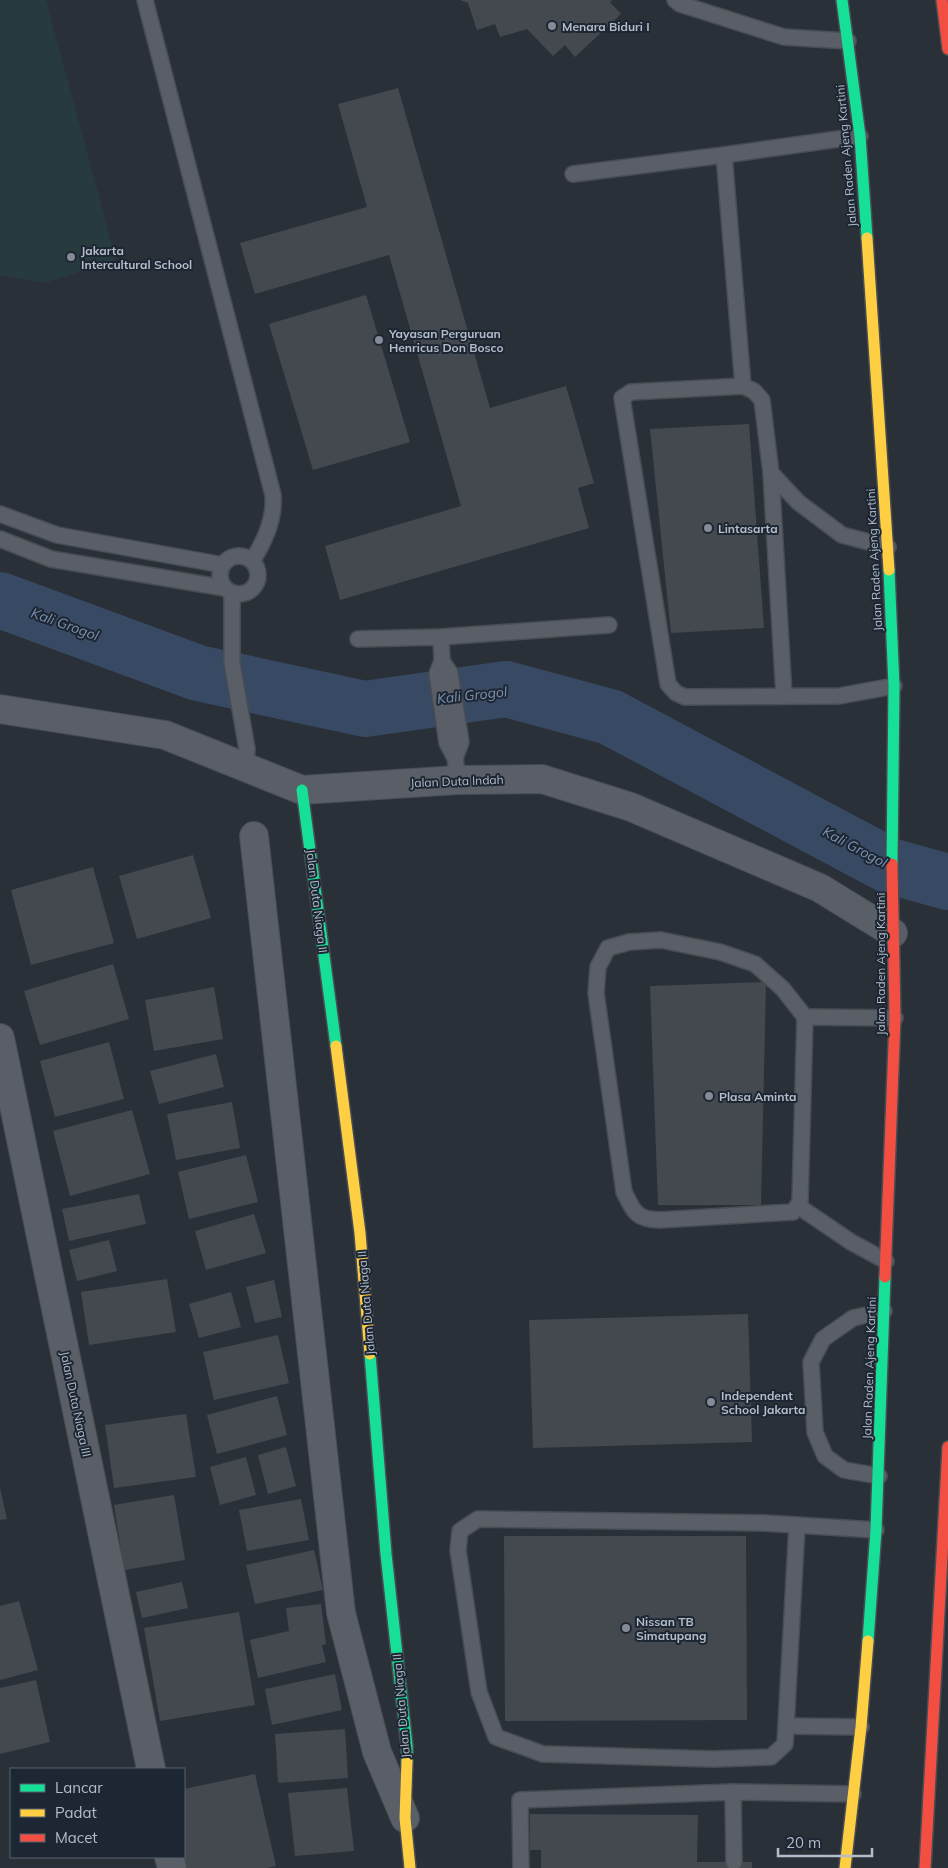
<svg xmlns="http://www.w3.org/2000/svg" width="948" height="1868" viewBox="0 0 948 1868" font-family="Mulish,sans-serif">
<rect width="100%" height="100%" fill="#2a3038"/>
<polygon fill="#273a3e" points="0,0 46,0 116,260 45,283 0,275"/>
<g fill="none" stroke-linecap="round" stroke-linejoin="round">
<polyline stroke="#384963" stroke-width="56" points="0,600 198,673 365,709 506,689 610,717 890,866 948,882"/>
</g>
<g fill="#444950">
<polygon points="460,0 612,0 610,2 621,14 575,57 565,45 553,56 527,29 500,37 495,24 477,30 468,3"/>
<polygon points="398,88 490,408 566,386 594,483 578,488 589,528 340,600 325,546 461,506 389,255 255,294 240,243 367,207 338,104"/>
<polygon points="366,295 410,442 313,470 269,324"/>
<polygon points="749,424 764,628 671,633 650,429"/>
<polygon points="193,855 211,918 137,939 119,876"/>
<polygon points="93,867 114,943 31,965 11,890"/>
<polygon points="113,964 129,1019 40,1045 24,991"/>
<polygon points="766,982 761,1205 658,1205 650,986"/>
<polygon points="214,987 223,1039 154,1051 145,1000"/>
<polygon points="109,1042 124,1099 55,1117 40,1061"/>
<polygon points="216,1054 224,1087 159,1104 150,1071"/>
<polygon points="232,1102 240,1148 176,1160 167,1114"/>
<polygon points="132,1110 150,1174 70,1196 53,1131"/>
<polygon points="246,1155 258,1202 189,1219 178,1172"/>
<polygon points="139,1194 146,1224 69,1241 62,1209"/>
<polygon points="254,1214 266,1253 206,1270 195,1231"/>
<polygon points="109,1240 117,1271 77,1281 69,1250"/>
<polygon points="167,1279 176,1332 89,1345 81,1292"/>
<polygon points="274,1280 282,1317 255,1323 246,1287"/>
<polygon points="231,1292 241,1327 199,1338 189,1304"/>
<polygon points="748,1314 752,1442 533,1448 529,1320"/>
<polygon points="278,1335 289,1383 214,1400 203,1352"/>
<polygon points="277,1396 287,1435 217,1454 207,1415"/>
<polygon points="186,1414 196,1477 114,1488 105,1425"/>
<polygon points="286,1447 296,1486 268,1494 258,1455"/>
<polygon points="246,1457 256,1495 220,1505 210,1467"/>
<polygon points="0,1488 7,1519 0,1520"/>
<polygon points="174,1495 185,1560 124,1570 114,1505"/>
<polygon points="301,1499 309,1540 247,1551 239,1510"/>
<polygon points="504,1536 746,1536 747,1720 505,1721"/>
<polygon points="314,1550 323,1590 255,1604 246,1565"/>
<polygon points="182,1582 188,1608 142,1618 136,1592"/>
<polygon points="19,1601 38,1670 0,1680 0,1606"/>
<polygon points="321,1604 326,1644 322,1645 326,1662 258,1678 250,1640 289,1631 286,1608"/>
<polygon points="239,1612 255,1705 160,1721 144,1628"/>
<polygon points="335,1674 342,1710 272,1725 265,1689"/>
<polygon points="36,1680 50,1742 0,1754 0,1688"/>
<polygon points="345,1729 348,1778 278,1783 275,1734"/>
<polygon points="255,1774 276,1866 267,1868 184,1868 182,1857 184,1857 184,1789"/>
<polygon points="347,1788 354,1851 295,1856 288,1793"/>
<polygon points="530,1814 698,1815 697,1862 752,1862 752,1868 541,1868 541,1850 530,1850"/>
</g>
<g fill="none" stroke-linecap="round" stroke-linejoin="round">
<defs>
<g id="lane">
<path d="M145,0L273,495C275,519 265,541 252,561"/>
<polyline points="675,0 680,4 784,37 848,41"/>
<polyline points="724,155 743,386"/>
<polyline points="573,174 724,155 860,136"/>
<polyline points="771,473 784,696"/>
<polyline points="0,514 57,535 223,565"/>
<polyline points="0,539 51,559 225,588"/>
<polyline points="888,547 842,535 798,502 771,473 762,400 754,391 743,386 631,392 622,398 668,684 676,693 685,697 839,696 894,686"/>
<circle cx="239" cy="575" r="19"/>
<polyline points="232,593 232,663 247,749 246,768"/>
<polyline points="441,637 442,661 437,674 447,743 455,758 458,780"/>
<polyline points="358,639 441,637 609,625"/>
<polyline points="442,661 450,673 461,742 455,758"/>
<path d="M661,940L720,952L755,964L783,989L805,1017L800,1202L793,1212L659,1220C636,1219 634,1212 624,1192L596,993L598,967L608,948L629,942Z"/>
<polyline points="805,1017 895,1018"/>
<polyline points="798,1206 851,1242 886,1261"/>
<polyline points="879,1476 844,1470 825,1456 815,1432 811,1362 823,1339 853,1318 884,1311"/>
<polyline points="797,1525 785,1744 771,1757 713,1759 543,1754 496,1737 479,1692 458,1550 460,1531 478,1519 764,1523 876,1530"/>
<polyline points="786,1726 861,1727"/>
<polyline points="733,1792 734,1862"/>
<polyline points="521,1868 520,1800 733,1792 853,1794"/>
</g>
<g id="street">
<polyline points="0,709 165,735 302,790 458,780 542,779 631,807 820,888 893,933"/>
<polyline points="254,836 341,1613 377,1752 405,1818"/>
<polyline points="0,1038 151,1769"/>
<polyline points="169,1857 172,1868"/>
</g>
<g id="fast">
<polyline points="842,0 860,136 867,238"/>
<polyline points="889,570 894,686 892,864"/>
<polyline points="302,790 336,1046"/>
<polyline points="370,1354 386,1554 407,1746 407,1761"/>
<polyline points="868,1641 876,1530 885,1277"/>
</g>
<g id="slow">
<polyline points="867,238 889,570"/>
<polyline points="336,1046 360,1233 370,1354"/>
<polyline points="407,1761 405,1818 410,1868"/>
<polyline points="845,1868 861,1727 868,1641"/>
</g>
<g id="jam">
<polyline points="942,0 948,49"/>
<polyline points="885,1277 895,1018 892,864"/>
<polyline points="925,1868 948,1447"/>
</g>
</defs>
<use href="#lane" stroke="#484c53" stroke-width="18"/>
<use href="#street" stroke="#484c53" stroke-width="30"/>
<use href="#fast" stroke="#484c53" stroke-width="14"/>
<use href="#slow" stroke="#484c53" stroke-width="14"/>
<use href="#jam" stroke="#484c53" stroke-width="14"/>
<use href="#lane" stroke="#5a5e66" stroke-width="15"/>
<use href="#street" stroke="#5a5e66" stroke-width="28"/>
<use href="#fast" stroke="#16e098" stroke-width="11"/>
<use href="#slow" stroke="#ffcf43" stroke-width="11"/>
<use href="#jam" stroke="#f24e42" stroke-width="11"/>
</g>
<g fill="#848b96" stroke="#1d2633" stroke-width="2">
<circle cx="552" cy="26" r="5"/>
<circle cx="71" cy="257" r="5"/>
<circle cx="379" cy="340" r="5"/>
<circle cx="708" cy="528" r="5"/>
<circle cx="709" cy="1096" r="5"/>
<circle cx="711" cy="1402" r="5"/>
<circle cx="626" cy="1628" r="5"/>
</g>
<g text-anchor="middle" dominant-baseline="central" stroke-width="4" stroke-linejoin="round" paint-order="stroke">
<g font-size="12" font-weight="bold" fill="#b4bcc9" stroke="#1d2633" text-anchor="start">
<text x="562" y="26">Menara Biduri I</text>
<text x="81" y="250">Jakarta<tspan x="81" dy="14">Intercultural School</tspan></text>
<text x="389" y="333">Yayasan Perguruan<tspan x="389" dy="14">Henricus Don Bosco</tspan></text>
<text x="718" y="528">Lintasarta</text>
<text x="719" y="1096">Plasa Aminta</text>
<text x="721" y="1395">Independent<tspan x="721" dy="14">School Jakarta</tspan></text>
<text x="636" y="1621">Nissan TB<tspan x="636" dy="14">Simatupang</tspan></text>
</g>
<g font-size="12" fill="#b4bcc9" stroke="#1d2633">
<text transform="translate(846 156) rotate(-95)">Jalan Raden Ajeng Kartini</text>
<text transform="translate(874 560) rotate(-93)">Jalan Raden Ajeng Kartini</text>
<text transform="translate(457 781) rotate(-2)">Jalan Duta Indah</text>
<text transform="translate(317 901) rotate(83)">Jalan Duta Niaga II</text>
<text transform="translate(880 964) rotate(-90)">Jalan Raden Ajeng Kartini</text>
<text transform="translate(366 1303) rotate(-95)">Jalan Duta Niaga II</text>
<text transform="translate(869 1368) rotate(-88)">Jalan Raden Ajeng Kartini</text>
<text transform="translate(76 1404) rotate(78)">Jalan Duta Niaga III</text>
<text transform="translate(401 1706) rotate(-95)">Jalan Duta Niaga II</text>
</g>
<g font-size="14" font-style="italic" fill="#7c92b1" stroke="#1d2633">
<text transform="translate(65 624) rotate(20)">Kali Grogol</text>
<text transform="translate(472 695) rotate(-6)">Kali Grogol</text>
<text transform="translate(855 847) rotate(28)">Kali Grogol</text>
</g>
</g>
<rect x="10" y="1768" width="175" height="90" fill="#1d2633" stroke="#59626f"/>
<rect x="20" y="1784" width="25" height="8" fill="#16e098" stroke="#59626f"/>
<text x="55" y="1793" font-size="15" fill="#b4bcc9">Lancar</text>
<rect x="20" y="1809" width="25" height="8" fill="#ffcf43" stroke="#59626f"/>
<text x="55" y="1818" font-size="15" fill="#b4bcc9">Padat</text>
<rect x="20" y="1834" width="25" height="8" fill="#f24e42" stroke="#59626f"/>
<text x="55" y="1843" font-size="15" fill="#b4bcc9">Macet</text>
<path d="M778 1848v8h94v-8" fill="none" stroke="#b4bcc9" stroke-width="2.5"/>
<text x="786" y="1848" font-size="15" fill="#b4bcc9" stroke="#1d2633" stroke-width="4" paint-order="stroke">20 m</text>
</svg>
